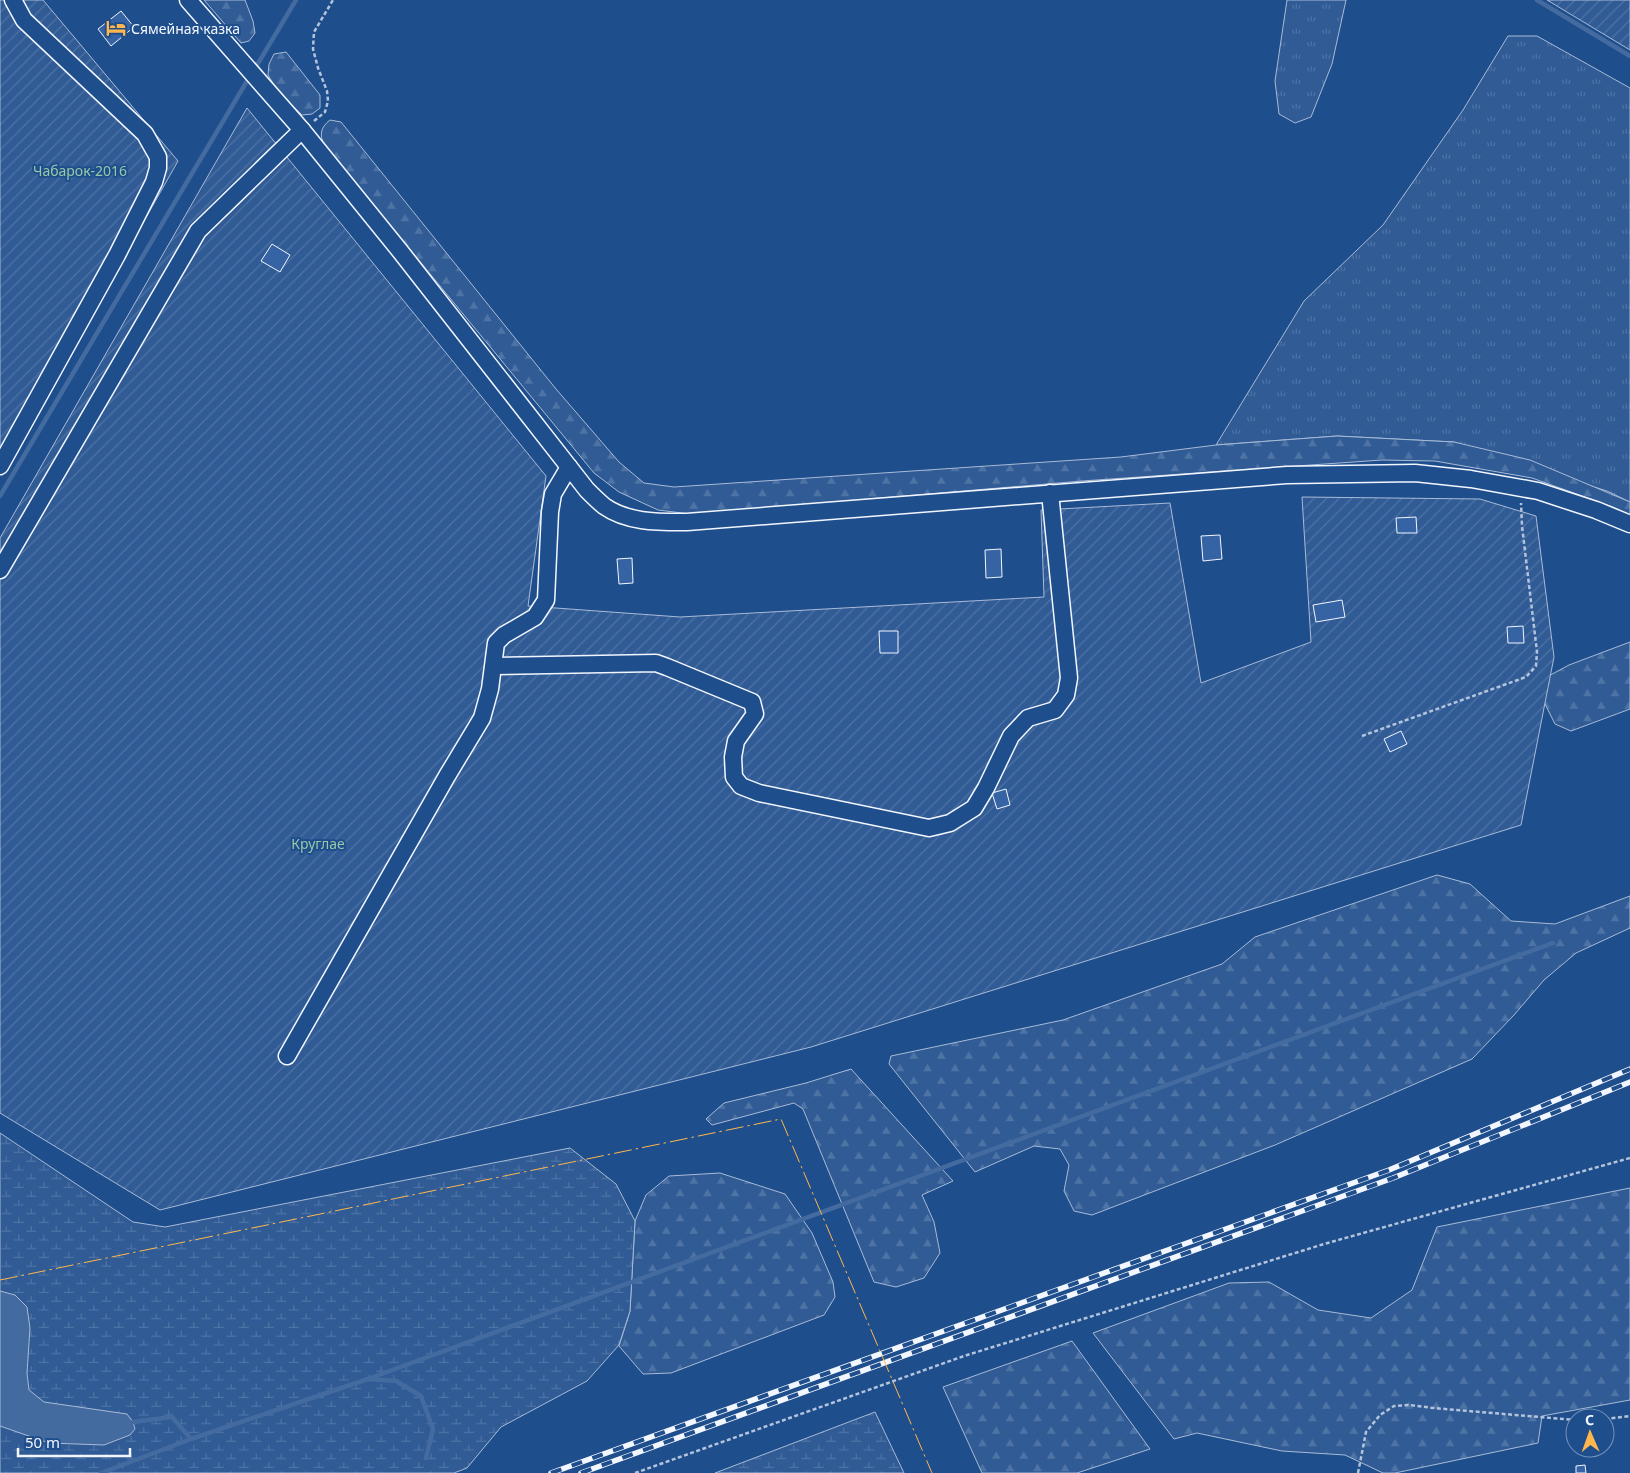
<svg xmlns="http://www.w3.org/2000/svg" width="1630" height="1473" viewBox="0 0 1630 1473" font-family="'Noto Sans',sans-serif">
<defs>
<pattern id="grass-tufts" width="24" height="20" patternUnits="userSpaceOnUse" patternTransform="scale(1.25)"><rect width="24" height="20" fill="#305b95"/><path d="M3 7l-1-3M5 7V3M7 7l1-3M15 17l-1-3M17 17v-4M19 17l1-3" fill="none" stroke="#4e73a5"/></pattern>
<pattern id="forest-firs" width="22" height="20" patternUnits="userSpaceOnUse" patternTransform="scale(1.25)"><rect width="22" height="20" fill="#305b95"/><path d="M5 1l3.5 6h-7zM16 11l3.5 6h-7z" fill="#4e73a5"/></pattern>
<pattern id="wetland-marsh" width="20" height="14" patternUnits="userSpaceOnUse" patternTransform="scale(1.25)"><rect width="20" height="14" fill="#305b95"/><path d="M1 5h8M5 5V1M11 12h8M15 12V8" fill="none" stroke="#4e73a5"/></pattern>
<pattern id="garden-furrows" width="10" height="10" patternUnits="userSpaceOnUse" patternTransform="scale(1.25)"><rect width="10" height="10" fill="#305b95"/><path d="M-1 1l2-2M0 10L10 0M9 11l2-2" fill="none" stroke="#4e73a5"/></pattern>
</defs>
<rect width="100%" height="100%" fill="#1f4e8c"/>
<g fill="url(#grass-tufts)" stroke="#a8bbd7">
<polygon points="1287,0 1346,0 1332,64 1311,117 1295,123 1279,114 1275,81"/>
<polygon points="1508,36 1537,36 1630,88 1630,502 1607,491 1454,442 1337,436 1216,445 1304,301 1383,225 1463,110"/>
</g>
<g fill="url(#forest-firs)" stroke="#a8bbd7">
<polygon points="204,0 245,0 253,21 255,33 249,41 241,43"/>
<polygon points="286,52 320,95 320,108 312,114 302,115 277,90 268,75 269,64 274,54"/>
<path d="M330,120L341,122L556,389L619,462L644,483L674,487L1121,457L1216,445L1337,436L1454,442L1530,460L1630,502V515L1613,507L1532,478L1435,461L1382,460L1082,481L690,514L658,510L619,492L594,473L324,145C319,134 321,127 330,120Z"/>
<polygon points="1630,642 1630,709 1571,731 1555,724 1541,696 1543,679 1569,665"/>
<polygon points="1437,875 1470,884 1511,921 1555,924 1630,896 1630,928 1576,953 1544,980 1514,1015 1472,1059 1275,1145 1092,1215 1074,1211 1064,1191 1069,1165 1060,1149 1034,1146 975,1172 889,1064 891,1056 1063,1020 1222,964 1255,937"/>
<polygon points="851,1069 953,1181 922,1195 934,1222 940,1253 924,1278 896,1287 874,1282 803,1109 794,1103 712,1125 706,1119 724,1103 806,1083"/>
<polygon points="720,1173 785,1194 812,1233 833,1282 835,1297 824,1315 671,1373 643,1374 619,1346 630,1311 635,1221 646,1195 669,1176"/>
<polygon points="1630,1188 1630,1400 1542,1416 1538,1443 1395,1473 1383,1473 1345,1455 1282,1451 1197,1433 1174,1439 1093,1333 1229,1283 1269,1282 1318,1310 1371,1318 1412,1290 1437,1227"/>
<polygon points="1072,1341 1150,1449 1077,1473 982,1473 943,1387"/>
</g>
<g fill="url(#wetland-marsh)" stroke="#a8bbd7">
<polygon points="0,1133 133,1222 165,1227 570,1148 616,1184 635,1221 630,1311 619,1345 587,1381 501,1427 467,1468 454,1473 0,1473"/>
<polygon points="875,1412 904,1473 715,1473"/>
</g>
<g fill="url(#garden-furrows)" stroke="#a8bbd7">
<polygon points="0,0 43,0 178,161 0,475"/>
<polygon points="1547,0 1630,0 1630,50"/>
<polygon points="247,108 546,476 528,606 680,617 1044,597 1041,510 1170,503 1201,683 1311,642 1302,497 1480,499 1536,516 1554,657 1521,825 811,1047 160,1210 0,1113 0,538"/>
</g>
<polygon fill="#446ba0" stroke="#a8bbd7" points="0,1291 15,1295 27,1307 30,1328 27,1373 29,1390 44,1402 127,1414 133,1422 135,1429 130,1435 104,1445 49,1443 0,1426"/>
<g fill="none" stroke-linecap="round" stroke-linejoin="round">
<g stroke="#446ba0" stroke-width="4.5">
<polyline points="1537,0 1630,56"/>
<polyline points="254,70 296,0"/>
<polyline points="0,496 250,76"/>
<polyline points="368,1379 1553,943"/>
<polyline points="133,1422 172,1417 191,1439"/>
<polyline points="101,1473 191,1439 368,1379 396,1381 421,1396 433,1429 426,1458"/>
</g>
</g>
<g fill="#3563a3" stroke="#f2f6ff">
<polygon points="121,11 134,27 111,46 98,29"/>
<polygon points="272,244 290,255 280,272 261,261"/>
<polygon points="1416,517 1417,533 1397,533 1396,518"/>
<polygon points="1220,535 1222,559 1203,561 1201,536"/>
<polygon points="1001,549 1002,577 986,578 985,550"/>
<polygon points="632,558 633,583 619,584 617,559"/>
<polygon points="1342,600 1345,617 1316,622 1313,605"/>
<polygon points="1523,626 1524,643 1508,643 1507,627"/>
<polygon points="879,631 898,631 898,653 880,653"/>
<polygon points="1401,731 1407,744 1390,752 1384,739"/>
<polygon points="1006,789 1010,805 997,809 992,793"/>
<polygon points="1585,1465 1586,1473 1576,1473 1576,1466"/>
</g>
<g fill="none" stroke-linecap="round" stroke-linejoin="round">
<defs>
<g id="minor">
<path d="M188,0L302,130L400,251L587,490C592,495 598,501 604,506C628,523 659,522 687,522L1287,475L1415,473L1471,479L1538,491L1596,510L1630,524"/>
<polyline points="0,466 117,255 154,182 158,168 158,157 145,134 24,20 13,0"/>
<polyline points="0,570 198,231 302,130"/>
<polyline points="494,666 656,663 667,667 752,702 755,714 736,741 733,757 734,777 741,786 759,793 929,828 950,823 974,808 986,788 1011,736 1028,718 1055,710 1066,695 1069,678 1050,493"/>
<polyline points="287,1056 447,776 482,718 490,689 496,643 504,635 535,617 546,600 550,512 553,494 569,467"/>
</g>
</defs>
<use href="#minor" stroke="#f2f6ff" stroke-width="19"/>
<g stroke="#b3c4dc" stroke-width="2.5" stroke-dasharray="4 2.5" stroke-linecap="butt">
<polyline points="314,121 325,112 328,101 327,91 318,68 313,49 314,32 333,0"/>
<polyline points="1362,736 1526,677 1536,666 1537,652 1522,526 1521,503"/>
<polyline points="1605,1419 1630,1416"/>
<polyline points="635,1473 964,1356 1324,1244 1630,1158"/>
<polyline points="1358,1473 1366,1432 1380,1415 1394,1406 1410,1405 1433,1408 1575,1420"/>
</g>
<use href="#minor" stroke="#1f4e8c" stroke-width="16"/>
<defs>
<g id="rail">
<polyline points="551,1473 1389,1170 1630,1069"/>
<polyline points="581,1473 1393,1178 1630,1082"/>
</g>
</defs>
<use href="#rail" stroke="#f2f6ff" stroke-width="5.5"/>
<use href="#rail" stroke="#1f4e8c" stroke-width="4" stroke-dasharray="11" stroke-linecap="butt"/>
<polyline stroke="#ffb74d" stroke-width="1" stroke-dasharray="18 4 2.5 4" stroke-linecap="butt" points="0,1280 781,1119 932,1473"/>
</g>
<defs>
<symbol id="hotel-bare" viewBox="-9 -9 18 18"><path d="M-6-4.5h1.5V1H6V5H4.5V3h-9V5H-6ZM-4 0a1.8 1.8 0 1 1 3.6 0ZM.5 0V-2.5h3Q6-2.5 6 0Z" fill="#ffb74d" stroke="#1f4e8c" stroke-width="2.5" paint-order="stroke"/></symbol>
</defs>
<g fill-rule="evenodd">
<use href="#hotel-bare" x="102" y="14" width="28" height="28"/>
</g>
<g text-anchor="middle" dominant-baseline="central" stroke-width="4" stroke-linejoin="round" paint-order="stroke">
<g font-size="14" fill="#f2f6ff" stroke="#1f4e8c" text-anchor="start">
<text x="131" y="28">Сямейная казка</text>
</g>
<g font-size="14" fill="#97c8a6" stroke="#1f4e8c">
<text x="80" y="170">Чабарок-2016</text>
<text x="318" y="843">Круглае</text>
</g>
</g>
<g transform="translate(1590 1433) rotate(358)"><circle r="24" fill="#1f4e8c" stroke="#7391ba"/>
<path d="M0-4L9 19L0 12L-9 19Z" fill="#ffb74d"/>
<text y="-8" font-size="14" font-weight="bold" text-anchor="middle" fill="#f2f6ff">С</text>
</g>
<path d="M18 1448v8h112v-8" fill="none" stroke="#f2f6ff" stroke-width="2.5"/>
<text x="25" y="1448" font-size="15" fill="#f2f6ff" stroke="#1f4e8c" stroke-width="4" paint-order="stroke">50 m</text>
</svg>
